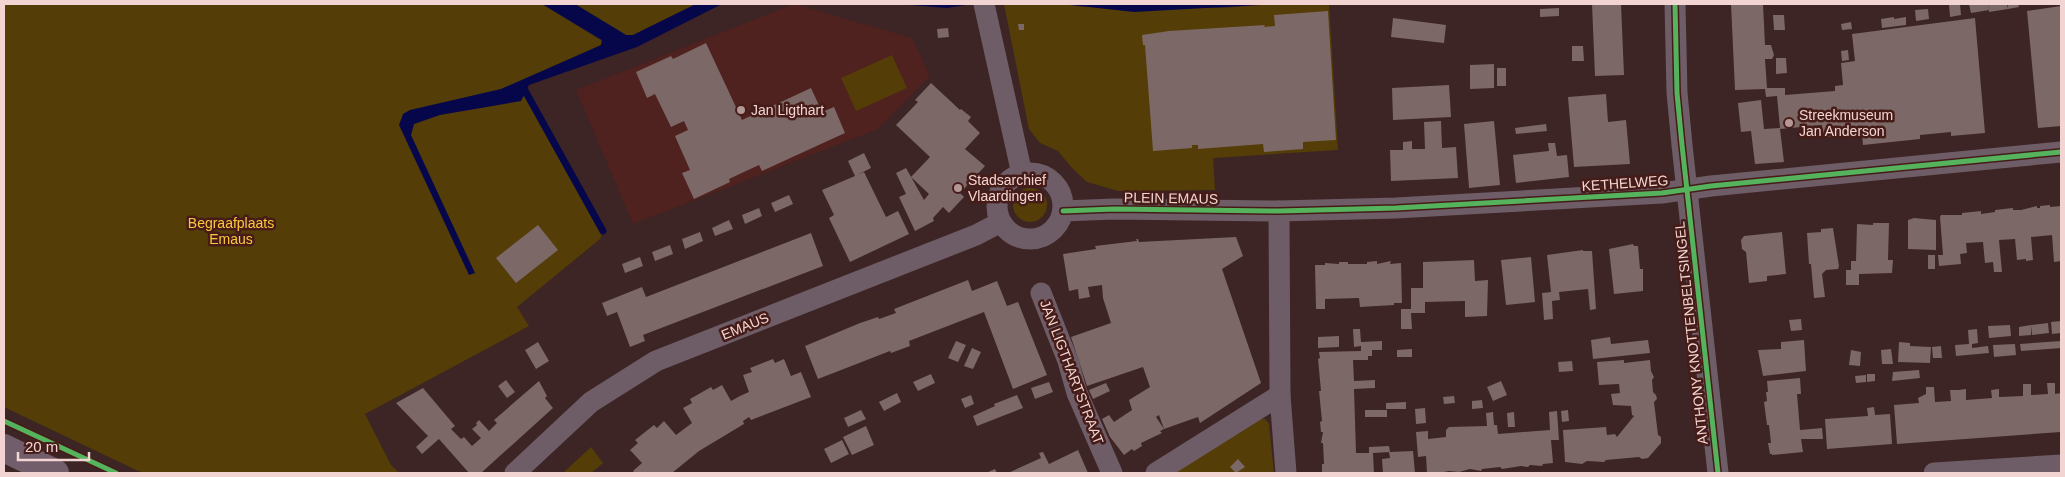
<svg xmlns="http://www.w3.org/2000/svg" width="2065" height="477" viewBox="0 0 2065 477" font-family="Arial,sans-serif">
<rect width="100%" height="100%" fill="#3c2524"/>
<polygon fill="#4f211f" points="794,4 912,38 930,76 878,129 633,224 576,90"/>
<g fill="#543d07">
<polygon points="4,4 542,4 602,41 601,45 523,87 603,231 600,239 517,307 529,326 365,414 391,465 399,473 145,473 136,470 4,407"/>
<polygon points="575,4 693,4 694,5 633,35 626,35"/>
<polygon points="1004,4 1062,4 1083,7 1223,8 1277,4 1329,4 1338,150 1213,158 1215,190 1118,191 1087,182 1072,168 1058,151 1040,143 1029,129"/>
<polygon points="892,55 907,88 856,111 841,78"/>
<circle cx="1030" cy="205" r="17"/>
<polygon points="1261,419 1265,419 1269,424 1274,473 1172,473"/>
<polygon points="591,447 603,463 591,473 563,473"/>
</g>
<g fill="#06074b">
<polygon points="542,4 575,4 626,35 633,35 696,4 722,4 637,47 529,85 521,101 440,115 414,124 411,135 475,273 469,275 399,125 403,114 410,110 501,89 601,45 602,40"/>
<polygon points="898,4 972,4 947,8"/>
<polygon points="1062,4 1277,4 1134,12"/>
</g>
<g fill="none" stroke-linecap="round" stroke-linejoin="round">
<polyline stroke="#06074b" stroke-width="7" points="523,87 603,231"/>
</g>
<g fill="#7c6867">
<polygon points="1592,4 1621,4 1624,75 1595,76"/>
<polygon points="1731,4 1763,4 1765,45 1771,45 1774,55 1772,59 1765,59 1767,88 1785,88 1785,95 1835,91 1835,86 1843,85 1841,63 1855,61 1852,34 1975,18 1985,133 1951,136 1951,132 1920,135 1920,139 1863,145 1862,134 1823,137 1822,125 1780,129 1784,162 1755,164 1751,131 1741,132 1738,103 1761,100 1764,129 1780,128 1777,96 1766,97 1765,89 1735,90"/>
<polygon points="1949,4 1960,4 1961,15 1950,17"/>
<polygon points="1969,4 1988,4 1989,10 1971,13"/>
<polygon points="1988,4 2007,4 2008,9 1989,12"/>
<polygon points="2008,4 2018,4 2019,7 2008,9"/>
<polygon points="2061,6 2061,126 2038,128 2027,11"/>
<polygon points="1559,8 1559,16 1540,17 1540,9"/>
<polygon points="1928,9 1929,19 1916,21 1915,10"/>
<polygon points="1328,11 1336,140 1303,142 1303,149 1264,152 1263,144 1198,149 1198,145 1192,145 1192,148 1153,151 1145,45 1143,45 1142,35 1169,31 1265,25 1264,27 1275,26 1274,15"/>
<polygon points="1773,15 1784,15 1785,30 1774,30"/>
<polygon points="1894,17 1894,19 1906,17 1906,25 1882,28 1881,19"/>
<polygon points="1393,18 1446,25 1444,43 1391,37"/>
<polygon points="1851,22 1852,29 1842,30 1841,24"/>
<polygon points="1018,24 1024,24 1024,30 1019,30"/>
<polygon points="948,28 949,37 938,38 937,29"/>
<polygon points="706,43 742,120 811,88 822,112 834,107 845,133 762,171 759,165 729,179 730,182 694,199 682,173 690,170 675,136 688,130 684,121 671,127 655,94 647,98 636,72 671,56 673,59"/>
<polygon points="1572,46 1583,46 1584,61 1572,61"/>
<polygon points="1848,50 1849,60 1842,61 1841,51"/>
<polygon points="1776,58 1786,58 1787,73 1776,74"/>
<polygon points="1494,64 1494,88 1470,89 1470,65"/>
<rect x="1497" y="68" width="9" height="18"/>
<polygon points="931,83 960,110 961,109 971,117 968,121 980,133 965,149 985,166 960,193 964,197 949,213 943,207 933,218 934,221 915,231 899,197 906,194 896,173 906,168 924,200 929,194 911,177 930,157 896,125 918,102 915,100"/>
<polygon points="1449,85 1451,117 1393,120 1392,88"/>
<polygon points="1606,94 1608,122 1626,120 1630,164 1574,167 1568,97"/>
<polygon points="1441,121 1442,148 1456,147 1458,178 1391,181 1390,150 1403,150 1403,142 1412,141 1412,149 1425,149 1424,122"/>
<polygon points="1494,121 1500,185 1469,188 1464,124"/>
<polygon points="1546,124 1547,131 1516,134 1515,128"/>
<polygon points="1548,143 1555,143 1557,156 1567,155 1569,177 1516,183 1513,155 1549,151"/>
<polygon points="864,153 871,168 857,175 864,172 886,217 898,211 909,234 850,262 829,218 834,215 822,190 855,176 848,161"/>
<polygon points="789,195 793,204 775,212 771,203"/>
<polygon points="2050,205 2050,207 2061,206 2061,261 2054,262 2052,235 2031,237 2033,260 2026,261 2026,259 2017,260 2015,239 1999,240 2002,272 1994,272 1993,262 1985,263 1983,242 1966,243 1967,253 1960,254 1961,264 1939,266 1938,255 1943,255 1940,217 1941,215 1962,215 1962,213 1981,211 1981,214 1995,212 1995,210 2013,208 2013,210 2021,210 2037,206 2037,208 2040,208 2040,206"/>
<polygon points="759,208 762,216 745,224 742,215"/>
<polygon points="1914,218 1936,220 1936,250 1908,249 1908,220"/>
<polygon points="729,220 733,229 715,236 712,228"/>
<polygon points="1873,223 1889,223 1888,260 1893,260 1892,273 1859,274 1859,285 1846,285 1846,270 1851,270 1851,261 1856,261 1857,224 1873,225"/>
<polygon points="538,225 558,250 516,283 496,258"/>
<polygon points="1833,228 1839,266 1838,269 1826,270 1822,274 1825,297 1814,298 1811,264 1809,264 1807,233 1821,232 1821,229"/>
<polygon points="700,232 703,241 685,249 682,239"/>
<polygon points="1782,232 1786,274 1767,276 1767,281 1749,283 1746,252 1742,249 1741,240 1744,236"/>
<polygon points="811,233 823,266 643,335 645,341 630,347 617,312 607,316 602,303 642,287 646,297"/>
<polygon points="1236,237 1243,256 1222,269 1261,383 1200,423 1198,417 1164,429 1159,415 1156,417 1164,429 1160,431 1162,433 1141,443 1142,446 1134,451 1132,449 1124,455 1110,437 1102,419 1109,415 1114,422 1132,410 1129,400 1150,387 1143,367 1087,386 1071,337 1111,323 1103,298 1102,285 1088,287 1090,297 1079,299 1078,289 1069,291 1063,254 1096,249 1095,246 1137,241 1136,239 1138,239 1139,242"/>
<polygon points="1633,244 1634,246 1638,246 1640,269 1643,269 1643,291 1614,294 1609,249"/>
<polygon points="670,245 673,254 655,261 652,252"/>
<polygon points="1583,250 1583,251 1592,251 1596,309 1590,310 1588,289 1559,292 1560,300 1552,301 1553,319 1544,320 1542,293 1551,292 1547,255"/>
<rect x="1928" y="255" width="7" height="14"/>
<polygon points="640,257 643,266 625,273 622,264"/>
<polygon points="1531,257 1535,302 1506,305 1501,260"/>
<polygon points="1474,260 1475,281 1488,280 1487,316 1465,317 1465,301 1425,302 1425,313 1411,313 1412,329 1401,329 1401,309 1411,309 1411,288 1423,288 1423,262"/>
<polygon points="1377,261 1377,264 1391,261 1390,264 1401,263 1402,303 1394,303 1394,305 1360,307 1359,298 1325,299 1325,309 1316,309 1315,265 1325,265 1325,263 1339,264 1339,262 1348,262 1348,264 1367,264 1367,262"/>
<polygon points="968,280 972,291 997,281 1007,306 1018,302 1047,375 1013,389 984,312 909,341 910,346 891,353 890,351 818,379 805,346 860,323 878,317 879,319 896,313 894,309"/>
<polygon points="1801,319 1802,330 1791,331 1789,320"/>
<polygon points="2061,321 2061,333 2052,334 2051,322"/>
<polygon points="2048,323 2049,333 2032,335 2031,325"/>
<polygon points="2010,325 2011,336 1989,338 1988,326"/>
<polygon points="2031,325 2031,335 2019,336 2019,327"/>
<polygon points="1353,329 1360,329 1361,342 1382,341 1382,350 1372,350 1372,356 1368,356 1368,360 1353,360 1354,381 1375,380 1375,388 1354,389 1356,453 1369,453 1369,447 1389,446 1390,452 1373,453 1374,473 1322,473 1322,464 1324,464 1323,443 1321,443 1323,432 1321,432 1320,422 1322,421 1319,391 1321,391 1318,359 1320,358 1319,352 1361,351 1361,346 1354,347"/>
<polygon points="1977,329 1978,343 1972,344 1972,348 1988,346 1989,353 1956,356 1955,345 1969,344 1968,330"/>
<polygon points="1339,336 1339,347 1318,348 1318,337"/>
<polygon points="1610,337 1611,344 1648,340 1650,353 1593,359 1591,340"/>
<polygon points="1804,340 1806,371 1763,376 1758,350 1781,349 1781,342"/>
<polygon points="956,341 966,345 958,362 948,358"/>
<polygon points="2061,341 2061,348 2021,351 2020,344"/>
<polygon points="538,342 549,361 536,369 525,350"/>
<polygon points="1899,342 1910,343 1910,346 1931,347 1930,363 1898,362"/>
<polygon points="2015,344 2016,355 1994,357 1993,345"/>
<polygon points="1941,346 1942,358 1933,358 1932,347"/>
<polygon points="972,348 981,352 973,369 964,366"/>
<polygon points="1412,349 1412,357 1397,357 1397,350"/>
<polygon points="1891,349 1893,364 1882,364 1881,350"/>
<polygon points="1851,350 1861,352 1860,366 1849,365"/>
<polygon points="773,359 775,363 784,359 791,376 801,372 811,397 751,420 749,417 743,421 744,424 699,451 672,473 635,473 633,471 642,463 630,450 638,443 635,440 654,425 657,428 664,421 676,435 692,423 683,408 692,403 690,399 711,387 713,390 722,385 731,401 740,396 749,392 743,375 752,372 750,368"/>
<polygon points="1624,360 1624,363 1650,360 1651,371 1654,377 1652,380 1653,392 1656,395 1657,399 1654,402 1658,435 1661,437 1661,443 1648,458 1642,459 1639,457 1606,460 1604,462 1587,461 1582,464 1565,462 1563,430 1606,427 1607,435 1615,434 1617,437 1634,416 1632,415 1631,406 1613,405 1611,394 1620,393 1619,384 1599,385 1597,362"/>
<polygon points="1572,361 1573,371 1559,372 1558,362"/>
<polygon points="1919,370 1920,378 1892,381 1893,372"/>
<polygon points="931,374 935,383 918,391 913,382"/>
<polygon points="1867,374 1875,374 1875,381 1867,382"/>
<polygon points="1866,375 1866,382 1856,383 1855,376"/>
<polygon points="1800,378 1801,394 1797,394 1800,430 1822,428 1823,439 1801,439 1803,452 1772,455 1772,454 1770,454 1768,443 1771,443 1769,425 1767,425 1764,402 1767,401 1766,392 1768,392 1767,381"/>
<polygon points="506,380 515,392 507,398 498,386"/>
<polygon points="539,381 547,396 545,398 553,408 481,473 469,473 439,439 422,454 416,447 428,436 396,403 423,388 455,426 451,429 461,439 464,437 472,446 481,438 472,429 477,425 476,423 479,420 489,431 497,423 494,420"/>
<polygon points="1501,381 1507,395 1493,401 1487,387"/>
<polygon points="1049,382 1053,392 1035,399 1031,388"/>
<polygon points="1106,383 1110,391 1093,399 1089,390"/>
<polygon points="2047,383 2055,383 2055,394 2061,393 2061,432 1897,444 1894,405 1919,403 1918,398 1926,394 1926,387 1934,387 1935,402 1951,401 1950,390 1958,390 1966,389 1966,400 1992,398 1991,390 1999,389 1999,397 2023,396 2023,384 2031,384 2031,395 2048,394"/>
<polygon points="897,393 901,402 884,411 879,402"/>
<polygon points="971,395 974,404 965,408 961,399"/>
<polygon points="1017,395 1023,408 977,426 973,416 995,406 994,404"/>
<polygon points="1454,396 1455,403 1444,404 1443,397"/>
<polygon points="1482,400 1483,408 1472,409 1472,401"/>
<polygon points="1406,402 1406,409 1386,409 1386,403"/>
<polygon points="1874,407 1875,415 1890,414 1892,444 1827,449 1825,419 1868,416 1867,408"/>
<polygon points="1425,408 1426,423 1416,424 1415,409"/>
<polygon points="861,410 866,419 848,427 844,418"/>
<rect x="1365" y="410" width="22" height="7"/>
<polygon points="1568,410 1569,421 1562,422 1561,411"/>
<polygon points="1557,411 1559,440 1551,440 1553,463 1543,464 1542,466 1530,465 1528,467 1521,466 1502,469 1500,467 1482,469 1481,471 1470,469 1459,472 1449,471 1439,473 1427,473 1426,456 1418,457 1416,432 1428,431 1428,439 1446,437 1446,430 1449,427 1487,426 1486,413 1493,412 1494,425 1497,425 1498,434 1550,430 1549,412"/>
<polygon points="1514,412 1515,427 1508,427 1507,413"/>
<polygon points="866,426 874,445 852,455 843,437"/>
<polygon points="842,440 849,454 831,463 824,449"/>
<polygon points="1078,450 1088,473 1008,473 1041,458 1039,453 1043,452 1049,464"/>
<polygon points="1413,451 1415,473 1383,473 1382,459 1390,458 1389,452"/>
<polygon points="1238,459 1245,467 1236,473 1230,467"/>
<polygon points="995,469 997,473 986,473"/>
</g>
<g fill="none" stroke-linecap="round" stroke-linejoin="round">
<g stroke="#6e5c67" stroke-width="21">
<polyline points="984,4 1022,174"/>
<polyline points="1675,4 1677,93 1682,145 1718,473"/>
<circle cx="1030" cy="206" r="33"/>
<polyline points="1063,211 1114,209 1279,211 1396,208 1662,193 1711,186 2061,152"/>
<polyline points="1279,211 1280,395 1286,473"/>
<polyline points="1041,293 1068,361 1077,393 1112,473"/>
<polyline points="515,473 591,402 656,361 976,235 1001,222"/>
<polyline points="1156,473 1280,395"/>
<polyline points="1934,473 2061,465"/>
</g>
<polyline stroke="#725d6a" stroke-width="28" points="4,448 55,473"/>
<defs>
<g id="cycleway">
<polyline points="1675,4 1677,93 1682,145 1718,473"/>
<polyline points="1063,211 1114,209 1279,211 1396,208 1662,193 1711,186 2061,152"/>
<polyline points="4,421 116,473"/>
</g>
</defs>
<use href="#cycleway" stroke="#461c19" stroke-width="8"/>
<use href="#cycleway" stroke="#56b35d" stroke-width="5"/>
</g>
<g fill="#b29795" stroke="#461c19" stroke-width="2">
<circle cx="741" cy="110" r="5"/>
<circle cx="1789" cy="123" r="5"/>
<circle cx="958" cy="188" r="5"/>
</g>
<g text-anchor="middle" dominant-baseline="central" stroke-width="5" stroke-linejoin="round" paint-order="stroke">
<g font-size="14" fill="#f2d5d2" stroke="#461c19" text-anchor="start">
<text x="751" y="110">Jan Ligthart</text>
<text x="1799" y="115">Streekmuseum<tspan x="1799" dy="16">Jan Anderson</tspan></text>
<text x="968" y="180">Stadsarchief<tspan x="968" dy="16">Vlaardingen</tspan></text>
</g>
<g font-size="14" fill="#f2d5d2" stroke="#461c19">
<text transform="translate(1625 183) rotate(-4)">KETHELWEG</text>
<text transform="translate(1171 198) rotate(1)">PLEIN EMAUS</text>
<text transform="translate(745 326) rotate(-22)">EMAUS</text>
<text transform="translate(1691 333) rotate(-96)">ANTHONY KNOTTENBELTSINGEL</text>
<text transform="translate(1072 372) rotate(69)">JAN LIGTHARTSTRAAT</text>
</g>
<g font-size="14" fill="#ffc73c" stroke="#461c19">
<text x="231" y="223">Begraafplaats<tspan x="231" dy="16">Emaus</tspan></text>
</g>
</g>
<rect width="2065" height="477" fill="none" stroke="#f2d5d2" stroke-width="10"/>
<path d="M18 452v8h71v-8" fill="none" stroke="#f2d5d2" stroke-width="2.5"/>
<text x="25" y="452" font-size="15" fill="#f2d5d2" stroke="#461c19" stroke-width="4" paint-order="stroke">20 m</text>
</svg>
